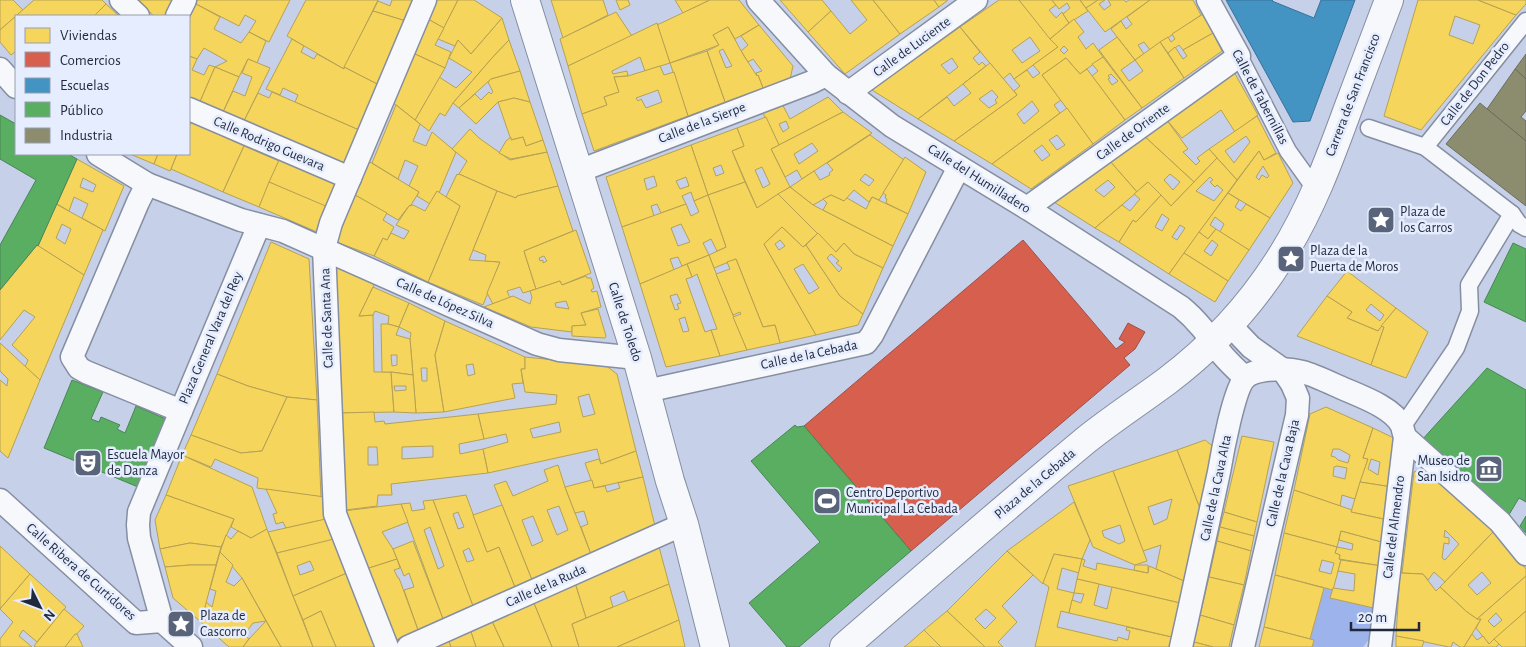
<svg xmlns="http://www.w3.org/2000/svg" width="1526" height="647" viewBox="0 0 1526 647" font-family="'Alegreya Sans',sans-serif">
<rect width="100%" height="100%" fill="#c6d1e9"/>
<polygon fill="#9cb4eb" points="1324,588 1333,590 1330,598 1375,608 1370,638 1363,647 1312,647 1314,640 1310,639"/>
<g fill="#f6d55c" stroke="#b6a152" fill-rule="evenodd">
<polygon points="0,0 13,0 23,10 0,30"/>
<polygon points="34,0 102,0 106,4 94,16 45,16 44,15 43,16 16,16 16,51 11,55 0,42 0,30"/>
<polygon points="137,0 176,0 168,16 154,16"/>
<polygon points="196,0 290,0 269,42 249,32 256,21 245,15 239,26 194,3"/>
<polygon points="306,0 378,0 344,69 287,36"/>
<polygon points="392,0 415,0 406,21 373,11 378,1 390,6"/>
<polygon points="433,0 458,0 444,28 426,18"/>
<polygon points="458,0 474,0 502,18 471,54 458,40 455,46 438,39"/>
<polygon points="551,0 603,0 608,15 563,38"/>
<polygon points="616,0 628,0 630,5 620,10"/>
<polygon points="675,0 710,0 683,13"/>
<polygon points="710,0 739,0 759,25 735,39 728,27 713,35 719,45 670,63 657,25"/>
<polygon points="780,0 822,0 831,11 808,32"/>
<polygon points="851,0 873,0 900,34 845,74 808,32 831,11 850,34 867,20"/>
<polygon points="873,0 934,0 939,7 900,34"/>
<polygon points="934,0 948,0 939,7"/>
<path d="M999,0H1019L1058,47L1014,79L1010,73L1003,79L960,27ZM1030,37L1040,51L1022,63L1012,50Z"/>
<polygon points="1019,0 1052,0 1056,5 1049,10 1056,18 1062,12 1069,23 1050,39"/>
<polygon points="1052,0 1080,0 1088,11 1069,23 1063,14 1070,8 1067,3 1059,9"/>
<polygon points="1080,0 1098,0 1086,8"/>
<polygon points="1098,0 1105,0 1099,4 1104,10 1111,5 1108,0 1124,0 1126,2 1129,0 1150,0 1105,32 1086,8"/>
<polygon points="1150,0 1193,0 1201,15 1150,50 1144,42 1138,45 1144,54 1135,60 1111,29 1121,21 1126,29 1132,24 1127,17"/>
<path d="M1418,0H1478L1516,15L1421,130L1384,116ZM1455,16L1480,25L1473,44L1449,35Z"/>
<polygon points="1478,0 1526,0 1526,4 1516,15"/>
<polygon points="194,3 220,17 214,29 241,43 249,32 266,41 257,63 248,59 239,77 215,67 227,61 204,48 197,59 189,56 189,16"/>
<polygon points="106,4 119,16 94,16"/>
<polygon points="373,11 406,21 379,85 344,67"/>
<polygon points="616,12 632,36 568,66 560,39"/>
<polygon points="1203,14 1213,33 1183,50 1179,45 1168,53 1160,42 1168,37 1171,42 1175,39 1172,34"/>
<polygon points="426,18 444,28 435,45 451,52 445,68 411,52"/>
<polygon points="502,18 509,40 492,58 453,103 445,116 440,113 429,131 415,120 439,77 456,88 472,72 449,58 458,40 471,54"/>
<path d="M1074,19L1084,32L1078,37L1086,49L1093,43L1103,57L1080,74L1066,58L1042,75L1061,100L1054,105L1060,113L992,164L954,141L1017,95L1014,91L1020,86L1014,79L1027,70L1033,78L1040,73L1033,65L1058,47L1050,39ZM1064,46L1068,50L1064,54L1060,50ZM1032,101L1039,111L1024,124L1017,114Z"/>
<polygon points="657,23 670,63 645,71 640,57 612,71 613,74 627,71 628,76 614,77 619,92 604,97 607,105 582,114 568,66"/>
<polygon points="759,25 793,66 790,79 763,88 758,75 757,76 756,73 762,71 753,59 748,62 741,51 748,45 741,36"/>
<path d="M728,27L744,56L757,76L758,75L763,88L725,102L707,51L719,45L713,35ZM723,49L732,66L726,68L719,51Z"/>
<path d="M960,27L980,52L973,58L979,65L982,62L986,66L918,119L872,90ZM952,58L958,67L949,74L941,65Z"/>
<polygon points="1213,33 1222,51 1184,78 1168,53 1175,47 1183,59 1187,56 1183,50"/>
<polygon points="1117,37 1135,60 1121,70 1129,81 1143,71 1135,60 1160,42 1184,78 1142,108 1099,50"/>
<polygon points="292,39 304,46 301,52 314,59 317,54 344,69 344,67 379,85 359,130 295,102 298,95 283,88 280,95 266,89"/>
<polygon points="509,40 520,71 491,79 459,108 453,103 492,58"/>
<polygon points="707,51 725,102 688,116 670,63"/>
<polygon points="415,54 445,68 415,120 391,101"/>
<polygon points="189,56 197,59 192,70 204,75 209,65 215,67 199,104 189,99"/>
<path d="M1103,57L1142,108L1125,120L1092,76L1098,71L1092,64ZM1111,74L1118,81L1112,85L1108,79L1110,78L1108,76Z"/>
<polygon points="1066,58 1080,74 1087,69 1125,120 1093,144 1042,75"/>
<polygon points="248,59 270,68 243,123 222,114 233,91 245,96 252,77 242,73"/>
<path d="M990,63L1017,95L954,141L918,119L947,97L954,106L971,93L963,84ZM992,90L998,97L995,100L997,103L989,108L979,99Z"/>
<path d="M660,66L664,75L674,72L688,116L594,151L582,114L607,105L604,97L619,92L614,77L628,76ZM658,90L662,102L646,108L641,99L638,101L636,98Z"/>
<polygon points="215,67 239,77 222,114 199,104"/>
<polygon points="520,71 530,102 514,98 498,102 476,124 459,108 475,94 481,100 489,92 491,94 493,92 488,82 491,79"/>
<polygon points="1234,72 1258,115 1235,132 1221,110 1182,138 1166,119"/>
<polygon points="272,92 359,130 344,167 243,123 258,93 269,98"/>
<path d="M828,97L843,112L779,145L761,109L781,102L790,119ZM786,121L789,128L783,132L779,124Z"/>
<polygon points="514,98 530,102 543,140 526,146 523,137 511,140 498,102"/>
<polygon points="396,105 420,124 413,141 426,146 432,132 456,152 439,193 437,191 430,204 417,196 419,192 409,186 418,166 405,160 398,179 372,163"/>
<path d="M1067,108L1093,144L1031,189L992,164ZM1057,135L1065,145L1057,150L1049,140ZM1042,145L1050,155L1042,161L1034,151Z"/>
<path d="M843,112L872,133L802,179L797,170L785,177L771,149ZM812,143L818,151L799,164L794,154Z"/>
<path d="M1257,116L1276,153L1264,160L1259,151L1237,180L1209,149ZM1246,136L1250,142L1234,163L1225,151Z"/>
<path d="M766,117L779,145L771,149L790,187L757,208L732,151L744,146L737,128ZM762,167L770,184L763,188L755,170Z"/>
<polygon points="1166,119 1188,149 1183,152 1196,165 1200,161 1197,158 1209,149 1217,158 1194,182 1143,135"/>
<polygon points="191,122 244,146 223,192 171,169 177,154 189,154 189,127"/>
<path d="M737,128L744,146L732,151L745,182L708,195L691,145ZM721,165L724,173L716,176L713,168Z"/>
<polygon points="470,129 479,138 510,160 547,152 558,186 517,196 516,198 497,191 459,174 467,161 452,149"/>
<path d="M870,135L904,160L879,200L872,197L869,202L854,190L844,201L831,195L813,205L790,187L814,171L820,180L830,175L829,173L833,170L827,163ZM865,174L874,180L869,186L860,180Z"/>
<path d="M1143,135L1194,182L1171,206L1148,182L1137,192L1109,160ZM1170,174L1180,182L1173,190L1164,180Z"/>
<polygon points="511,137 511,140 523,137 526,146 543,140 547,152 511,159 499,153 506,141"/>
<path d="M691,145L708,195L694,201L691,192L682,196L686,204L661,213L657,204L651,206L654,216L622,227L606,177ZM654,176L657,186L647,190L644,179ZM686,177L689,186L680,189L676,181Z"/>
<polygon points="244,146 279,161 259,207 223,192"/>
<path d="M1259,151L1264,160L1278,153L1293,183L1270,218L1228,193ZM1263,166L1269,176L1267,178L1262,175L1259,180L1256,177Z"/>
<polygon points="130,154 158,154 154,164"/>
<polygon points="158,154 177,154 170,171 154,164"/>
<polygon points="905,157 926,172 908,214 886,203 887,199 885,198 886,195 883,193"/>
<polygon points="280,158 337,182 326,207 269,182"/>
<path d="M1217,158L1237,180L1169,274L1119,242L1133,220L1136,222L1161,195L1171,206ZM1210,177L1213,180L1210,182L1215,187L1217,185L1223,190L1214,201L1196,191ZM1162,214L1169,219L1162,231L1155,227ZM1180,225L1185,228L1177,240L1172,237Z"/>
<path d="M77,159L124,186L105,231L82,218L88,204L74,197L69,211L57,204ZM83,178L96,185L93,192L80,187Z"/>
<polygon points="365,159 419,192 411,205 409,206 398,220 355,195 354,198 349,196"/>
<path d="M1109,160L1137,192L1095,228L1054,202ZM1108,180L1115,187L1104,197L1095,190Z"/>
<polygon points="457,174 458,175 459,174 497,191 469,260 500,262 483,305 428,282 460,206 446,197"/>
<polygon points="269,182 328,207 317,232 259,207"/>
<polygon points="745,182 757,208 778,194 818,233 803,247 782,227 764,244 816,335 780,343 775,325 763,327 736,259 714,268 709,255 726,247 708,195"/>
<polygon points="1148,182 1161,195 1136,222 1133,220 1119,242 1095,228 1122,205 1130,211 1140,199 1134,194"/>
<polygon points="558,186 573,231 524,251 536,289 523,293 520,287 507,291 510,298 493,304 487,293 500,262 485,261 486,255 473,250 497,191 516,198 517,196"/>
<polygon points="790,187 813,205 893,246 883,268 854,254 844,243 836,252 778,194"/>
<polygon points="437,191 460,206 428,282 374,256 383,238 387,240 391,233 404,239 409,231 396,225 409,206 413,205 425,211"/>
<polygon points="1228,193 1239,200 1235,207 1241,211 1246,204 1270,218 1249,250 1220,232 1224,224 1215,217 1210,225 1216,229 1208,239 1199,232"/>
<polygon points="355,195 387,213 383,220 394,227 387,240 383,238 374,256 336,242"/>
<path d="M708,195L726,247L717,251L711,239L703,243L709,255L682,266L678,257L670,259L674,270L640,284L622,227L686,204L691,216L699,212L694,201ZM681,224L690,242L678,246L671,228Z"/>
<polygon points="831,195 844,201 847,198 866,209 872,197 908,214 893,246 823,210 827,203 823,199"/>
<path d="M56,204L103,230L84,275L38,246ZM62,224L71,229L65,244L56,238Z"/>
<path d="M782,227L803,247L806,245L840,296L863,314L858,325L816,335L764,244ZM780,240L785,246L779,250L775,244ZM803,264L819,288L809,294L794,269Z"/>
<path d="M1216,229L1249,250L1228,281L1184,253L1199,232L1208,239ZM1212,240L1218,245L1211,256L1204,251Z"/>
<path d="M576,230L591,273L562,285L560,281L536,289L524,251ZM544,256L547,261L543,263V260L540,261L539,258Z"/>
<path d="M818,233L836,252L844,243L854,254L883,268L863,314L840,296L806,245ZM831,254L839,261L836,263L842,268L839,272L827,258Z"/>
<polygon points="271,242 309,259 317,400 287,397 248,386 217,374"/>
<polygon points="37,245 84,275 40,380 25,367 28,360 12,345 35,317 24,310 0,340 0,290"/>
<polygon points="1184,253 1228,281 1215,302 1169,274"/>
<polygon points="709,255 714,268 747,350 720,356 711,330 717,329 697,274 692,277 687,264"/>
<polygon points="736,259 763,327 775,325 780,343 747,350 733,317 741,314 740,312 733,315 716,274 730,269 727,262"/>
<path d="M687,264L692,277L686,279L705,332L711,330L720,356L666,367L640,284ZM677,294L681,303L677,304L679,309L675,310L670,296ZM685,317L689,331L683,332L679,319Z"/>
<polygon points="335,267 375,283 359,316 373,315 374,372 391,372 394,412 341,413"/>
<path d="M1347,271L1396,308L1378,331L1347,318L1352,312L1327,296ZM1371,304L1384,315L1380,321L1366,310Z"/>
<path d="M586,276L587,278H591L594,288L591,290L592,292L597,291L601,307L581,313L586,325L572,326V332L531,327L484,307L513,296L530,304L532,297L530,291L560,281L562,285ZM566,301L569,309L556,307L555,303Z"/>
<polygon points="373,287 409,303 399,327 388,324 389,316 375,311 373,315 359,316"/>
<polygon points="1327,296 1352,312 1347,318 1378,331 1382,326 1384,327 1371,365 1297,336"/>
<path d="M409,303L445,321L435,355L444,412L416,413L410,339L411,333L399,327ZM421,368H427V381H422Z"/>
<polygon points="1396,308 1428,332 1406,378 1371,365 1384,327 1381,326"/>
<polygon points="598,309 606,336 605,338 572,336 572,326 586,325 581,313"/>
<path d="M445,321L525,357V369H521L523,383L512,384L515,398L444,412L435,355ZM473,364L475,374L468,376L466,365Z"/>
<path d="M381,324H388L399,327L396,335L410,339L413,375L391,372H382ZM391,355H397V365L392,366Z"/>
<polygon points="0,343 40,380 8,458 0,451 0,380 7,386 8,379 0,371"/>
<path d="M525,357L605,365L617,374L636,451L601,464L597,449L488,473L483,449L508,442L506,434L484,439L478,414L556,404L557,395L525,392L521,369H525ZM589,394L595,414L583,417L578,397ZM559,422L561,432L533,438L530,429Z"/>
<path d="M391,372L413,375L416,413L394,412ZM394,386H406V390L395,391Z"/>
<polygon points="217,374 248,386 287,397 262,451 241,453 191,435"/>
<polygon points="287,397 317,400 321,497 257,488 258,478 215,459 211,467 182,455 191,435 241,453 262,451"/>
<path d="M1326,407L1373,428L1363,458L1368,459L1355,499L1342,495L1340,506L1294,490L1310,414ZM1333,449H1339L1350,455L1348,463L1338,460L1335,457L1331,456ZM1337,466L1347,468L1345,479L1333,476L1334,467Z"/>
<path d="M374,412L375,422L384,421L385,424L478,414L484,439L459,444L460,454L483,449L488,473L391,484L392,495H378L377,506L346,510L341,413ZM433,446V457L402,459V447ZM368,447H377L378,465H368Z"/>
<path d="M1373,428L1398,440L1392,487L1360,482L1368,459L1363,458ZM1371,459L1380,462L1378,475L1368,469Z"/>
<polygon points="1242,436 1274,442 1257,522 1224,512"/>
<polygon points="1205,440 1215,448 1201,511 1177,450"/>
<path d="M1177,450L1201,511L1184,581L1156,569L1161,545L1143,551L1113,471ZM1172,499L1167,519L1154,525L1148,507Z"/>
<polygon points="636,451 643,477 594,488 585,463 599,459 601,464"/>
<polygon points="182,455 252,487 267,529 251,538 231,527 234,519 166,495"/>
<path d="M558,465L565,487L591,554L532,580L494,485L506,481L513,496L548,481L544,470ZM559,506L568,530L557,535L547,510ZM533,516L543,541L532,546L522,520Z"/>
<path d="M1427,468L1494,531L1445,582L1434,572L1428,580L1423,574L1402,573L1414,472ZM1445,530L1459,544L1445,560L1442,558L1444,543L1449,544V538L1444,537Z"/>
<path d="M1113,471L1147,561L1135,565L1093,547L1068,486ZM1120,525L1125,541L1119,544L1104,537L1102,531Z"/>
<polygon points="643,477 655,526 591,554 581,527 588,524 584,511 575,513 565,487 592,480 594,488 605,486 607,492 620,488 618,483"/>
<polygon points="1360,482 1392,487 1388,520 1351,512"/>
<polygon points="266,489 325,497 327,519 286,528 283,522 276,524 273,514 277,513"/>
<polygon points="1294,490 1352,510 1351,512 1388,520 1385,543 1341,531 1337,547 1284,533"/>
<polygon points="166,495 234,519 221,547 190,543 160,549 155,520"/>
<path d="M466,495L487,552L499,547L515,587L473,606L433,500ZM458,512L464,527L458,529L453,514ZM469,548L474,560L467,562L463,551Z"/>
<path d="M433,500L473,606L443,619L401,504L410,503L412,511L425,509L423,501ZM430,527L444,566L438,569L424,530Z"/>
<polygon points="1074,502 1090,540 1082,559 1054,554 1043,584 1007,551"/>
<polygon points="401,504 408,522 382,532 393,549 397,559 366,569 343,511"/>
<polygon points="502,505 532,580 515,587 499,547 487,552 473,515"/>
<polygon points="1224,512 1257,522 1254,536 1220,527"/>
<polygon points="330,518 338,539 277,553 268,532"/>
<polygon points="1220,527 1254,536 1251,551 1217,541"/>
<polygon points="267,529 268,532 313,647 281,647 242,578 220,552 226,535 231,539 238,531 251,538"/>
<polygon points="1341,531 1385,543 1382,566 1339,559 1340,555 1335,553 1337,547 1352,550 1353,544 1339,540"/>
<path d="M1494,531L1526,569V576L1477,619L1467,612L1440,587ZM1482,572L1491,583L1477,595L1468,585Z"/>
<path d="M1284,533L1337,547L1335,553L1340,555L1339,559L1341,560L1333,590L1275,575ZM1322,560L1334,563L1331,574L1319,571Z"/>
<path d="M334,539L347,573L293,596L277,553ZM310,561L314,570L300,575L297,566Z"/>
<polygon points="413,541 443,619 418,630 404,590 414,587 409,573 404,576 393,549"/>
<polygon points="1217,541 1251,551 1244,585 1209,577"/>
<polygon points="190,543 221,547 216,565 190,565 165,567 160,549"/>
<polygon points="0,546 30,574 0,609"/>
<polygon points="659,547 669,584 628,601 624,591 610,597 613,607 586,618 575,583"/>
<path d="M1007,551L1033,575L1002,606L1017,622L998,642L1003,647H985L947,611ZM986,609L996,618L985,629L975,619Z"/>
<polygon points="220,552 233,565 226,582 234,586 242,578 266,621 253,623 244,635 249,639 243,647 229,647 201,622 206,602 212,607 216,591 210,589"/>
<polygon points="1054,554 1082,559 1079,573 1062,568 1057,589 1074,593 1069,613 1061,611 1057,627 1117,641 1118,637 1128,640 1130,631 1126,630 1127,627 1172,637 1170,647 1035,647 1049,587 1043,583"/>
<polygon points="397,559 400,568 394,570 398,578 399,578 418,630 394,641 366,569"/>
<polygon points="1082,559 1085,560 1083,566 1096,570 1097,563 1148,573 1149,566 1184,581 1180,603 1077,579"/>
<polygon points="1341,560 1382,566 1378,609 1330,598 1333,588 1354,591 1355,574 1338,571"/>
<polygon points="190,565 216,565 201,622 173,598 165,567"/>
<polygon points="1135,565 1148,565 1148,573 1134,570"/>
<polygon points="347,573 376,647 336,647 321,611 303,620 293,596"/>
<polygon points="1400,573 1423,574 1436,591 1440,587 1467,612 1477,619 1481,619 1464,647 1460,647 1453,642 1451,647 1449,647 1396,636"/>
<polygon points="30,574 66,607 37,642 23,630 19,636 32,647 0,647 0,639 13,622 0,609"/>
<polygon points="1275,575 1324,588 1310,639 1264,627"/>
<path d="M1526,576V611L1489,644L1476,628L1481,619H1477ZM1496,613L1502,620L1494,627L1488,621Z"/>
<polygon points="1209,577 1244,585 1234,625 1200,615"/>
<polygon points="1077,579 1099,584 1094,605 1107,609 1112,587 1180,603 1172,637 1069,613 1072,600 1081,603 1084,594 1074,593"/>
<polygon points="575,583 586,618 572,624 579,647 552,647 533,601"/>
<polygon points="669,584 679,620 617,647 579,647 572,624"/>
<polygon points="533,601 552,647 504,647 491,619"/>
<polygon points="64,609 84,626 65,647 36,647 34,646"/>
<polygon points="321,611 330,633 336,647 313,647 303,620"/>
<polygon points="947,611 985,647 941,647 924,630"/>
<polygon points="1526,611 1526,647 1502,647 1494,639"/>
<polygon points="1200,615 1234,625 1229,647 1213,647 1194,642"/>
<polygon points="491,619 504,647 476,647 470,629"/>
<polygon points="679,620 685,647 617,647"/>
<polygon points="266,621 281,647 243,647 249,639"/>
<polygon points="1264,627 1314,640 1312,647 1259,647"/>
<polygon points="470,629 476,647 451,647 448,639"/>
<polygon points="924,630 941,647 904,647 907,645"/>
<polygon points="75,634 77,634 83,647 65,647"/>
<polygon points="1472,634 1477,640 1483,636 1489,644 1494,639 1499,644 1496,647 1464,647"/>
<polygon points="1396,636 1424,641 1422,647 1396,647"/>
<polygon points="448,639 451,647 430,647"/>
<polygon points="1194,642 1213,647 1193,647"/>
</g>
<polygon fill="#d6604d" stroke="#9f4f48" points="1023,240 1116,349 1125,342 1119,339 1128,323 1145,332 1135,349 1124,358 1130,365 911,551 804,426"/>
<polygon fill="#4393c3" stroke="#38739a" points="1226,0 1273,0 1272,1 1314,18 1321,0 1355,0 1310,121 1293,122"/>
<g fill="#5aae61" stroke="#488656">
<polygon points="0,115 16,124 16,154 68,154 77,159 38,246 37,245 0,290 0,245 36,180 0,159"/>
<polygon points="1513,243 1526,249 1526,322 1484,302"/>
<polygon points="1487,368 1526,390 1526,502 1519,498 1507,518 1421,441"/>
<polygon points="72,380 103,392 91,419 99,422 101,417 120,425 117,429 125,433 136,406 166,419 138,487 44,448"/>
<polygon points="795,425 797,427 804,426 911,551 799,647 787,647 749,603 820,542 751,461"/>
<polygon points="1526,516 1526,533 1520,526"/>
</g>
<g fill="#8c8c6e" stroke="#6b6e5f">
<polygon points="1526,54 1526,79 1515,69"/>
<polygon points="1515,69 1526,79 1526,111 1521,117 1526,121 1526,141 1487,109"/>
<polygon points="1480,103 1526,141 1526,206 1446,144"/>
</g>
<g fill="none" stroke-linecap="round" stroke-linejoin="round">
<defs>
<g id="pedestrian">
<polyline points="1239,56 1288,151 1316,190"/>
<polyline points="1369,128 1425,147 1512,214 1519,224 1526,228"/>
<polyline points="1425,147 1526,21"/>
<polyline points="1402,425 1407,420 1456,348 1470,311 1469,285 1512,214"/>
</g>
<g id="minor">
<polyline points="121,0 138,16"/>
<path d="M758,0L826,75L892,126L1027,208L1181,307C1197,320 1208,335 1220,352C1227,361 1237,370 1245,378"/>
<polyline points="177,16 185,0"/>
<polyline points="0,69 16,87"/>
<polyline points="848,93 976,0"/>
<polyline points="189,109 350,178"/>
<polyline points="98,154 147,184 241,220 283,231 537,344 559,350 637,358"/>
<polyline points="579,171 812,82 826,75"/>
<polyline points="147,184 138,202 72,357 79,368 86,372 181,411 259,225"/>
<polyline points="1027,208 1239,56 1208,0"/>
<polyline points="1230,325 1251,347 1282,369 1292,384 1298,398 1297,415 1243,647"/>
<polyline points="646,391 866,343 872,335 959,167"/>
<polyline points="1405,437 1500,522 1526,554"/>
<polyline points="0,500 136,623 162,621 191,647"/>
<polyline points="162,621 139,538 138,525 139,512 181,411"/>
<polyline points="387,647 335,514 324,248 331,223 425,0"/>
<polyline points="408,647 684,524"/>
<path d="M1181,647C1194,589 1206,531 1219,472C1222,454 1234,389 1245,378C1251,372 1259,371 1266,370C1296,367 1309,373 1335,385C1354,394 1393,406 1402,426C1403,430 1404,434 1405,437L1380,647"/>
</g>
<g id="tertiary">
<polyline points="525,0 637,358 670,481 684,524 715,647"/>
<path d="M844,647C924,578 1004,508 1086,440C1112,419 1140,401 1167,381C1212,347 1251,305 1281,257C1311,210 1330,158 1349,106C1362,71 1376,35 1389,0"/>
</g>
</defs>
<use href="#pedestrian" stroke="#858ea2" stroke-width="19"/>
<use href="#minor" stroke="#858ea2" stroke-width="25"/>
<use href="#tertiary" stroke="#858ea2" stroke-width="30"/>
<use href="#pedestrian" stroke="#f6f8fc" stroke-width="16"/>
<use href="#minor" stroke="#f6f8fc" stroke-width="22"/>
<use href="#tertiary" stroke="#f6f8fc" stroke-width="28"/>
</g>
<defs>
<symbol id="sight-square" viewBox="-11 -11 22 22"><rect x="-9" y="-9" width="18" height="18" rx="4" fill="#596379" stroke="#e5edfe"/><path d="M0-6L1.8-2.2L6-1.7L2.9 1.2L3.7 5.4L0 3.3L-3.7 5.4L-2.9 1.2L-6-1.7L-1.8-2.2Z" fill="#fff"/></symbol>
<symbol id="theatre-square" viewBox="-11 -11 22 22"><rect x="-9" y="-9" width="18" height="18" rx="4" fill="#596379" stroke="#e5edfe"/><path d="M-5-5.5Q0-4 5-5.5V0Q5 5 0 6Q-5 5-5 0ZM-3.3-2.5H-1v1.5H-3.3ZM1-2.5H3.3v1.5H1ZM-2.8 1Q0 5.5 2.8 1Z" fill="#fff"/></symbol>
<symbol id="museum-square" viewBox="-11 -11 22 22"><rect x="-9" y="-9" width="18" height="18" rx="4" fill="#596379" stroke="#e5edfe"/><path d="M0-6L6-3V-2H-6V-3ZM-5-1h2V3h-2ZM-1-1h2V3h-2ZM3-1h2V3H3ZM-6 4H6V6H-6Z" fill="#fff"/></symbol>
<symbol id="stadium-square" viewBox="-11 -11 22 22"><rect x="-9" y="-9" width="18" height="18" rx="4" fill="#596379" stroke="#e5edfe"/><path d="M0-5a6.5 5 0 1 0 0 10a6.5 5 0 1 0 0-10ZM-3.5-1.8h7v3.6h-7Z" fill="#fff"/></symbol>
</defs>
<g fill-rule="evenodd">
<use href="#sight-square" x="1365" y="204" width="32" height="32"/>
<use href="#sight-square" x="1275" y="243" width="32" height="32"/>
<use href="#theatre-square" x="72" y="447" width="32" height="32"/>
<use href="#museum-square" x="1473" y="453" width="32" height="32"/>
<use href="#stadium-square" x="811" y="485" width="32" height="32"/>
<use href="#sight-square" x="165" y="608" width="32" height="32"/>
</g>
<g text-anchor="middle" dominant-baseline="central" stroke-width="5" stroke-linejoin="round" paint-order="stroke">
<g font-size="14" fill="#1f283c" stroke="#e5edfe">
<text transform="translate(912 47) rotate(-36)">Calle de Luciente</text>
<text transform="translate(1475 84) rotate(-52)">Calle de Don Pedro</text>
<text transform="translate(1353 95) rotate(-69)">Carrera de San Francisco</text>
<text transform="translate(1260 97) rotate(62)">Calle de Tabernillas</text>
<text transform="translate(702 123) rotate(-21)">Calle de la Sierpe</text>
<text transform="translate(1133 132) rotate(-36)">Calle de Oriente</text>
<text transform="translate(269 144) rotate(23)">Calle Rodrigo Guevara</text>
<text transform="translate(979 179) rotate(32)">Calle del Humilladero</text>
<text transform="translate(445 303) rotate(24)">Calle de López Silva</text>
<text transform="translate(327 318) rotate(-92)">Calle de Santa Ana</text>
<text transform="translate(625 322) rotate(72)">Calle de Toledo</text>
<text transform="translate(211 338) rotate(-67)">Plaza General Vara del Rey</text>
<text transform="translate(809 355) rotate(-12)">Calle de la Cebada</text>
<text transform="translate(1283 473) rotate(-77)">Calle de la Cava Baja</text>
<text transform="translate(1035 484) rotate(-40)">Plaza de la Cebada</text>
<text transform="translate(1216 488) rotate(-78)">Calle de la Cava Alta</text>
<text transform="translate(1394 527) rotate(-83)">Calle del Almendro</text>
<text transform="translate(81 572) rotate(41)">Calle Ribera de Curtidores</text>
<text transform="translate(546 586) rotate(-24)">Calle de la Ruda</text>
</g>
<g font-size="14" fill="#1f283c" stroke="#e5edfe" text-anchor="start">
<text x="1400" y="212">Plaza de<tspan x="1400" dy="16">los Carros</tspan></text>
<text x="1310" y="251">Plaza de la<tspan x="1310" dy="16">Puerta de Moros</tspan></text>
<text x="107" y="455">Escuela Mayor<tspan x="107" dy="16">de Danza</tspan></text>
<text x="1470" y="461" text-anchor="end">Museo de<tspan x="1470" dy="16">San Isidro</tspan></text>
<text x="846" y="493">Centro Deportivo<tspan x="846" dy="16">Municipal La Cebada</tspan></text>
<text x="200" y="616">Plaza de<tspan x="200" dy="16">Cascorro</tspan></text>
</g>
</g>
<rect x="15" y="15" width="175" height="140" fill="#e5edfe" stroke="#969eb0"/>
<rect x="25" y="28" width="25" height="15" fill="#f6d55c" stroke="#969eb0"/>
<text x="60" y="40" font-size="15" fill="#1f283c">Viviendas</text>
<rect x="25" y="52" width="25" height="15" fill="#d6604d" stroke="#969eb0"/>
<text x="60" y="65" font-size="15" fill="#1f283c">Comercios</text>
<rect x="25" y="78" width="25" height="15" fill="#4393c3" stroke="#969eb0"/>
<text x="60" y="90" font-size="15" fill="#1f283c">Escuelas</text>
<rect x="25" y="102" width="25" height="15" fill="#5aae61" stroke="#969eb0"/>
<text x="60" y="115" font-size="15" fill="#1f283c">Público</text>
<rect x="25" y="128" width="25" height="15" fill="#8c8c6e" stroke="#969eb0"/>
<text x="60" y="140" font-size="15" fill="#1f283c">Industria</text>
<g transform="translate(40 607) rotate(132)" stroke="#e5edfe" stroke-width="4" paint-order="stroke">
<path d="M0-4L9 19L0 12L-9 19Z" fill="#1f283c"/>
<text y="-8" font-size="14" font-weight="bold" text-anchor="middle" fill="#1f283c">N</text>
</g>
<path d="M1351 622v8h68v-8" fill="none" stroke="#1f283c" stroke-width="2.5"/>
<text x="1358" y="622" font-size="15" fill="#1f283c" stroke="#e5edfe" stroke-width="4" paint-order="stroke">20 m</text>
</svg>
